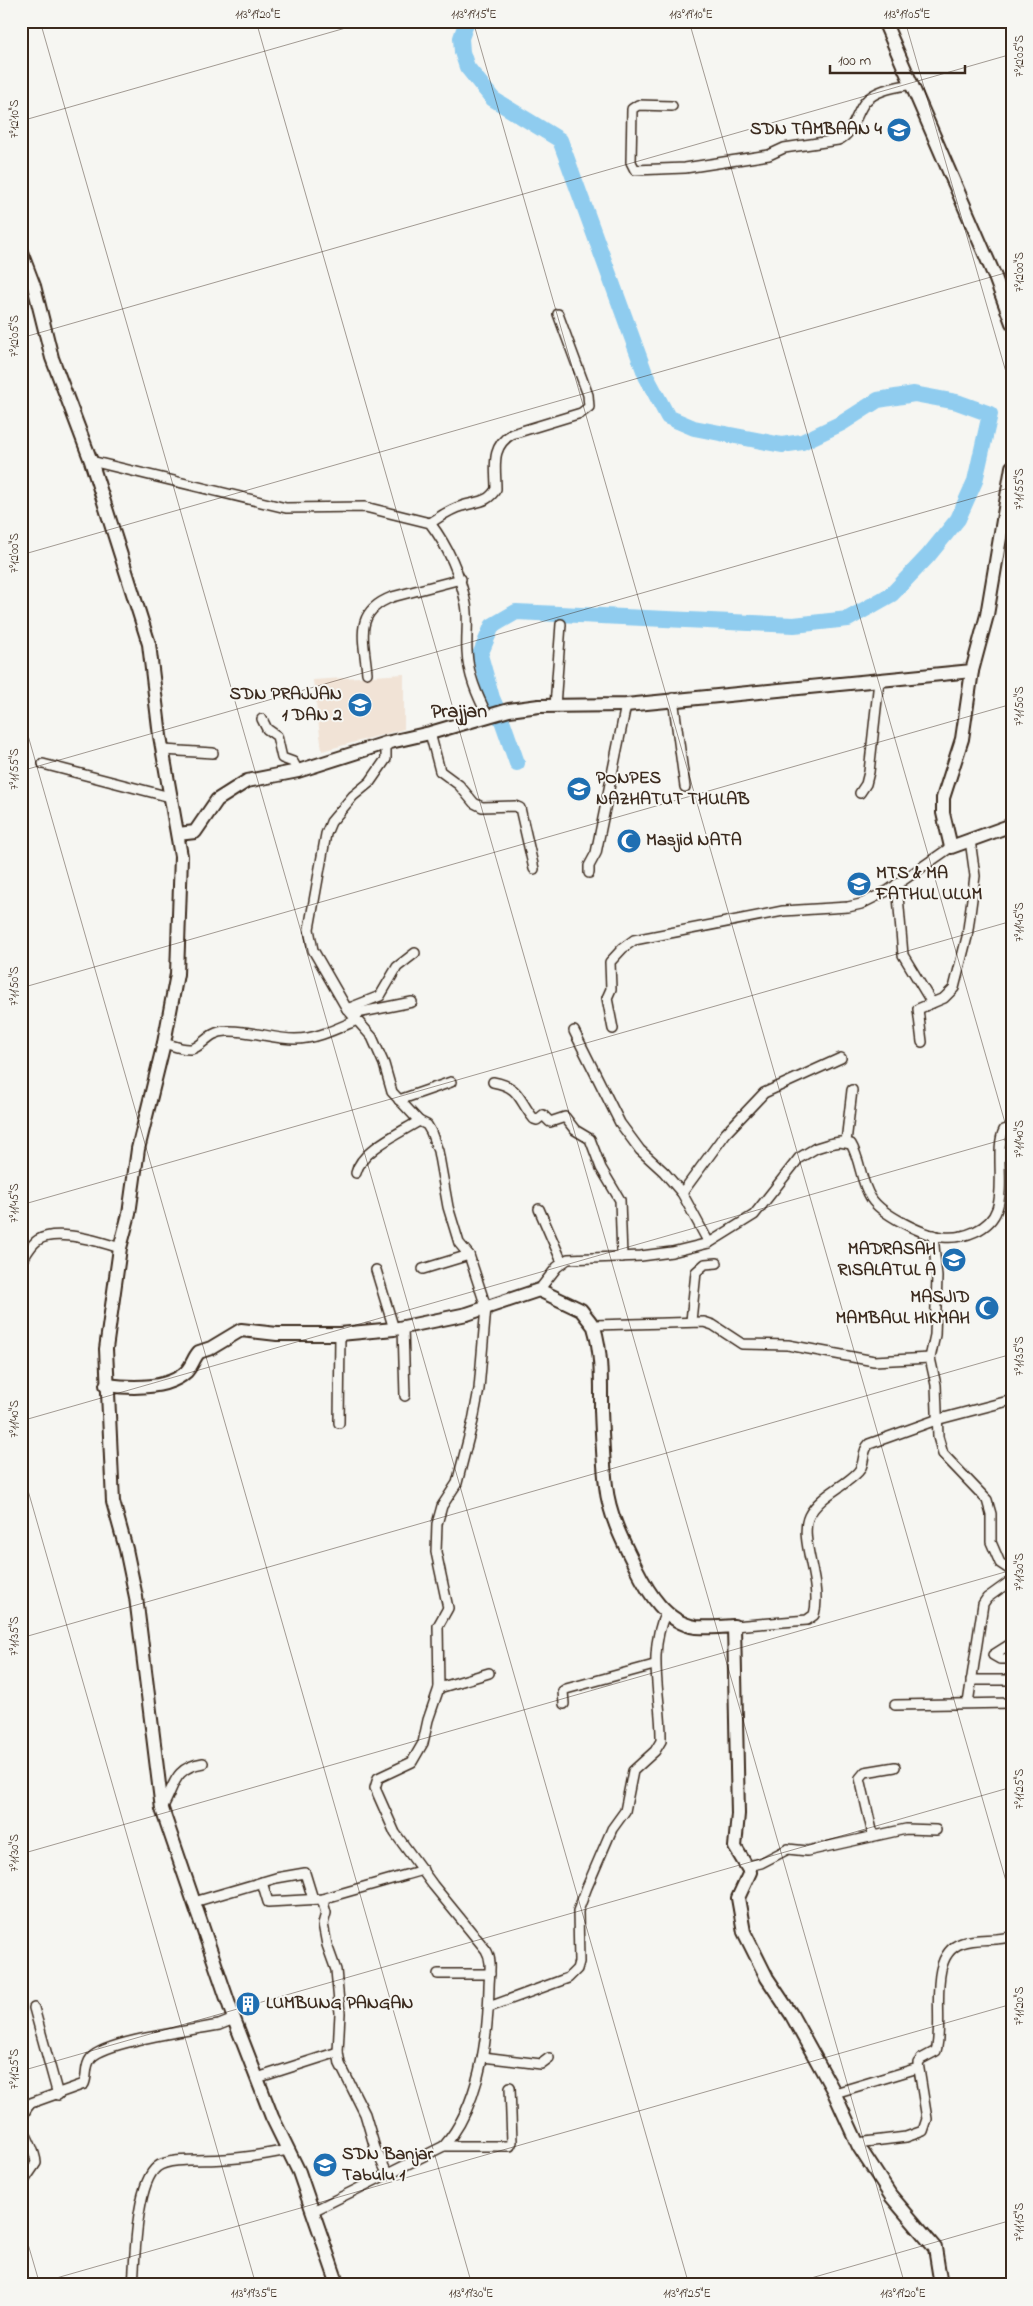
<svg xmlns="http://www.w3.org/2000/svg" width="1033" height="2306" viewBox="0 0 1033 2306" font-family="'Indie Flower',sans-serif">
<rect width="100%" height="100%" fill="#f6f6f2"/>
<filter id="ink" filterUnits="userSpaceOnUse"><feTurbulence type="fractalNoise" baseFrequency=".02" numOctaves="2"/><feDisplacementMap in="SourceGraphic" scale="10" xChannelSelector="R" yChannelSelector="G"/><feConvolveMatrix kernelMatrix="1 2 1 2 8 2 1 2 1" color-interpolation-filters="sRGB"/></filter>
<g filter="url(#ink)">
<polygon fill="#f1e3d6" points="404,674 404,729 322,751 313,680"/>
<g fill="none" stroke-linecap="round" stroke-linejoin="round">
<polyline stroke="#8fccef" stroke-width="16" points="467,21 461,38 462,52 467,67 493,99 560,140 646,376 668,417 694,428 782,445 802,442 842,423 878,400 914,394 957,402 990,414 975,481 958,519 928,556 892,594 848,619 794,625 516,612 492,626 480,655 492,698 503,723 517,763"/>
<defs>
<g id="street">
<path d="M672,106L638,105L632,109L631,162L635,170L685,168L769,155L784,148L838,140C853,135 856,113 865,102C876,89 897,87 913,84"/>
<path d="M91,461L286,508L365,507L430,523C449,548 460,574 466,604C469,619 466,635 467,651C468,675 477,695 488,717"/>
<path d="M430,523C440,517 450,509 462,506C476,501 487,504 496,489C496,467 490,447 512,434L581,413L589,407L588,395L558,314"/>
<path d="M367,673C364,639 353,612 392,597L461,579"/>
<polyline points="673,698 685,787"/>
<polyline points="555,706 561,624"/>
<polyline points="262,719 267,729 277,736 282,758 293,762 298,771"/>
<polyline points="430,733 440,771 459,785 474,803 482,807 515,806 520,808 534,869"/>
<path d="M386,743V759L370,782L353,796L331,822L326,834L309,929L313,950L347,1009L372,1037L384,1064L392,1092L419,1121L427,1125L431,1132L438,1151L448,1207L459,1243L469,1255L486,1307L479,1389L473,1421L457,1483L442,1506L437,1524L436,1552L448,1608L438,1626L439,1688L428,1720L423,1743L412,1762L378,1778L375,1788L395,1833L433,1885L486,1950C493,1961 489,1975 489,1987C488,2039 479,2106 444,2146"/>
<polyline points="163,750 213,753"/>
<polyline points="43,764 170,797"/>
<polyline points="860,793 866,784 869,772 879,681"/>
<polyline points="589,873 589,866 596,853 626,705"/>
<polyline points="897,884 903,955 932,1003"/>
<polyline points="347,1009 380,996 397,967 415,953"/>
<polyline points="352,1014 412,1002"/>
<polyline points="613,1029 607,998 611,989 610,962 623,948 634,940 783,911 848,907 861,904 889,890 951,847"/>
<polyline points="574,1031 620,1123 640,1150 664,1172 682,1193 709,1243"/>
<polyline points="922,1042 918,1009 944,998 954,988 967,937 975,876 970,840"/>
<path d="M164,1043C172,1045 182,1050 191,1049C203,1047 208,1031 227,1031C250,1030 273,1039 295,1039C317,1039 338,1028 357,1020"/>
<path d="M493,1082C521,1087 518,1100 534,1119L537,1120L543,1115L550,1122L565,1117L575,1130L590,1139L601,1168L620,1200L622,1257"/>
<polyline points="399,1100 451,1082"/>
<polyline points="846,1142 852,1090"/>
<path d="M356,1173C361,1150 400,1133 419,1121"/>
<polyline points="682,1193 726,1133 764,1093 841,1058"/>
<polyline points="539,1209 562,1262"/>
<polyline points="933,1235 937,1277 935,1335 930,1358 936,1385 938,1437 943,1454 987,1500 991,1514 991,1542 1000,1563 1012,1571"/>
<path d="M21,1262C26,1255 31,1244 38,1240C56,1228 102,1242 120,1248"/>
<polyline points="423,1269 469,1255"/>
<polyline points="376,1270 394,1329"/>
<path d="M539,1290L557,1267L568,1259L641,1256L672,1252L709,1243L754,1215L799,1158L816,1148L829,1144L840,1142L851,1144C861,1161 860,1181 871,1198C881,1214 924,1236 943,1237C963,1239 990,1230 997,1209C1005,1187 995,1147 1004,1130L1012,1127"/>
<polyline points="691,1321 696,1272 705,1264 717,1263"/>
<polyline points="594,1325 704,1322 713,1325 742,1344 788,1345 874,1361 930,1358"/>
<polyline points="403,1327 405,1396"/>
<polyline points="339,1423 340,1334"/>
<path d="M734,1626L807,1620L814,1615C823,1584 798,1539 809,1516C819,1496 844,1487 858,1472C866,1464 861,1452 869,1444L936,1420L1012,1400"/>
<polyline points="1012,1643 993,1655 1000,1659 1012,1659"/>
<polyline points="971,1680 1012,1680"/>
<polyline points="439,1688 489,1673"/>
<polyline points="968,1703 983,1604 987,1598 1012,1580"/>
<polyline points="564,1704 563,1691 566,1689 654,1665"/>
<polyline points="895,1705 1012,1703"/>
<path d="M162,1808C175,1787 172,1768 203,1763"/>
<polyline points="873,1835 860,1778 865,1772 895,1767"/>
<polyline points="747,1866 761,1863 788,1849 807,1851 906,1829 936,1830"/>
<polyline points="262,1882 268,1902 322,1899 423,1870"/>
<polyline points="322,1899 326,1913 323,1924 327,1945 336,1970 340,2013 338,2052 340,2064 365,2114 375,2148 387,2173"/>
<polyline points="194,1902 276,1878 305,1873 313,1899"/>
<polyline points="438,1974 490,1974"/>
<path d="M489,2007L568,1978L577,1969L579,1962L578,1911L587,1887L612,1829L625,1811L633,1771L655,1751L661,1741C662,1697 646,1655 666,1612"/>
<polyline points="34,2008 58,2095"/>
<polyline points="483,2057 541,2064 549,2058"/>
<polyline points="257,2078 338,2052"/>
<polyline points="835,2093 918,2068"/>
<path d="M857,2143L906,2137L923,2131L927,2119L918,2063L921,2059L936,2051C945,2023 925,1955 962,1943C978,1937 996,1942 1012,1936"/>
<path d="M21,2185L36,2163C35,2141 10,2125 31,2103L84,2084C88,2075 84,2067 91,2058C106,2041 193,2030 219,2025L234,2019"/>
<polyline points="313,2211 444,2146 510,2146 512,2142 510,2087"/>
<path d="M133,2285C135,2259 136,2183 157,2167C169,2157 208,2161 224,2159C246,2158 267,2154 288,2150"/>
</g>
<g id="secondary">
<polyline points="884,21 995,277 1012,323"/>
<polyline points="21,252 34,286 52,358 91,461 149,644 160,736 181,856 177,974 164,1043 138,1149 129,1214 120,1248 106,1349 113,1502 126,1549 136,1597 162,1809 234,2019 272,2117 299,2172 338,2285"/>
<polyline points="972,671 962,739 943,798 943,813 951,847 1012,825"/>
<polyline points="178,834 195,832 217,800 247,781 298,771 386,743 430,733 509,710 539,706 626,705 972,671 987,615 1012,467"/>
<path d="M106,1385C130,1388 167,1390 186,1372C192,1366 194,1357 199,1352L211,1348L241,1330L277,1334H340L394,1329L467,1314L539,1290L581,1310C584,1314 594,1326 594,1327C602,1353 601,1383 601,1410C602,1436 603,1461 606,1486C609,1515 623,1542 636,1568C648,1592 666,1623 696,1627C708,1628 722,1627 734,1626L738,1814L735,1847L750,1872L738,1898L744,1932L767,1978L791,2014L833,2090L859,2147L891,2196L935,2248L941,2285"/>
</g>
</defs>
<use href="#street" stroke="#3b2a1e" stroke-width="12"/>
<use href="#secondary" stroke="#3b2a1e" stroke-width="16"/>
<use href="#street" stroke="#f6f6f2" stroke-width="9"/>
<use href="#secondary" stroke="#f6f6f2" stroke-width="12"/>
</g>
</g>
<path fill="none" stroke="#3b2a1e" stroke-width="1" stroke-opacity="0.45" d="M40,21L689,2285M256,21L905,2285M473,21L1012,1902M689,21L1012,1147M905,21L1012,393M21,121L370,21M21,338L1012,54M21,555L1012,271M21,711L472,2285M21,771L1012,487M21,988L1012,704M21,1205L1012,921M21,1421L1012,1137M21,1466L256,2285M21,1638L1012,1354M21,1854L1012,1570M21,2071L1012,1787M21,2220L40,2285M32,2285L1012,2004M787,2285L1012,2220"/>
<defs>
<symbol id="school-disc" viewBox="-11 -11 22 22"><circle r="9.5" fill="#1f6fb2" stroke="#f6f6f2"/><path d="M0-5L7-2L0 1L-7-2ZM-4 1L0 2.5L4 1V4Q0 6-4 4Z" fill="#fff"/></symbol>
<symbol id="mosque-disc" viewBox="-11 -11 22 22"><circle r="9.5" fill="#1f6fb2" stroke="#f6f6f2"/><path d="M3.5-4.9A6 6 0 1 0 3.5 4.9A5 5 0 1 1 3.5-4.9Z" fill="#fff"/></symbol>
<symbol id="building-disc" viewBox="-11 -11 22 22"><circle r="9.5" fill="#1f6fb2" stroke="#f6f6f2"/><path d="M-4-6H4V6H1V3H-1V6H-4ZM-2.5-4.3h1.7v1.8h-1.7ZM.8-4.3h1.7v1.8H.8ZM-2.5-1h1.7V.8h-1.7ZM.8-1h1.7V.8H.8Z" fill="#fff"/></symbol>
</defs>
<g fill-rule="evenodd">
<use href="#school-disc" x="885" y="116" width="28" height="28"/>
<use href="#school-disc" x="346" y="691" width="28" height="28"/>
<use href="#school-disc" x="565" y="775" width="28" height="28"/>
<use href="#mosque-disc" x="615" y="827" width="28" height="28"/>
<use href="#school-disc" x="845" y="870" width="28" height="28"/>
<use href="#school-disc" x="940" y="1246" width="28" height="28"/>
<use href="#mosque-disc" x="973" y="1294" width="28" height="28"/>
<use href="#building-disc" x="234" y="1990" width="28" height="28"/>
<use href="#school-disc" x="311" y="2151" width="28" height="28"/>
</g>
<g text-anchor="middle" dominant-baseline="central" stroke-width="4" stroke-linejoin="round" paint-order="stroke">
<g font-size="18" font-weight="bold" fill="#3b2a1e" stroke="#f6f6f2" text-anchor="start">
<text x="882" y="130" text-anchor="end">SDN TAMBAAN 4</text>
<text x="342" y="695" text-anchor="end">SDN PRAJJAN<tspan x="342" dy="21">1 DAN 2</tspan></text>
<text x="596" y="779">PONPES<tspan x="596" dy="21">NAZHATUT THULAB</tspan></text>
<text x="646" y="841">Masjid NATA</text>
<text x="876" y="874">MTS &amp; MA<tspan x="876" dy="21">FATHUL ULUM</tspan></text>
<text x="936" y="1250" text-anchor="end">MADRASAH<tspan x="936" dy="21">RISALATUL A</tspan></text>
<text x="970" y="1298" text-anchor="end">MASJID<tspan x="970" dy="21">MAMBAUL HIKMAH</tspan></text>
<text x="266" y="2004">LUMBUNG PANGAN</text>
<text x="342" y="2155">SDN Banjar<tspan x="342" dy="21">Tabulu 1</tspan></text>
</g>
<g font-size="20" font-weight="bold" fill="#3b2a1e" stroke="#f6f6f2">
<text x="459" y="712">Prajjan</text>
</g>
</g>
<rect width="1033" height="2306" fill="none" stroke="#f6f6f2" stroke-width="55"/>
<path d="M830 65v8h135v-8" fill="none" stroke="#3b2a1e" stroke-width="2.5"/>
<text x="838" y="65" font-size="15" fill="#3b2a1e" stroke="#f6f6f2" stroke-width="4" paint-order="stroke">100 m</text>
<rect x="28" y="28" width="978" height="2250" fill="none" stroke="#3b2a1e" stroke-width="2"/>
<g font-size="12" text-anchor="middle" fill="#3b2a1e">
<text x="258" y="18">113°19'20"E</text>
<text x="474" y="18">113°19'15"E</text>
<text x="691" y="18">113°19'10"E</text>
<text x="907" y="18">113°19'05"E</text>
<text transform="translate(1019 56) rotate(-90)" y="4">7°12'05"S</text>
<text transform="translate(14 119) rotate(-90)" y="4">7°12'10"S</text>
<text transform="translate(1019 272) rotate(-90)" y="4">7°12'00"S</text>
<text transform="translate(14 336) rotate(-90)" y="4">7°12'05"S</text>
<text transform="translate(1019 489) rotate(-90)" y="4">7°11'55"S</text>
<text transform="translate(14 553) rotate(-90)" y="4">7°12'00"S</text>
<text transform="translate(1019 706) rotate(-90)" y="4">7°11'50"S</text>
<text transform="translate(14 769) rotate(-90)" y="4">7°11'55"S</text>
<text transform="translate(1019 922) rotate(-90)" y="4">7°11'45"S</text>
<text transform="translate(14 986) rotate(-90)" y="4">7°11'50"S</text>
<text transform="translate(1019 1139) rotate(-90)" y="4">7°11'40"S</text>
<text transform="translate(14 1203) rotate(-90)" y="4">7°11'45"S</text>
<text transform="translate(1019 1356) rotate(-90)" y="4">7°11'35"S</text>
<text transform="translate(14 1419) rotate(-90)" y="4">7°11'40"S</text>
<text transform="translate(1019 1572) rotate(-90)" y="4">7°11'30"S</text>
<text transform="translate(14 1636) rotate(-90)" y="4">7°11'35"S</text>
<text transform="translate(1019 1789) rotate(-90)" y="4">7°11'25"S</text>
<text transform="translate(14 1853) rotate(-90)" y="4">7°11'30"S</text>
<text transform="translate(1019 2006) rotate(-90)" y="4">7°11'20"S</text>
<text transform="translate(14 2069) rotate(-90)" y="4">7°11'25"S</text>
<text transform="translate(1019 2222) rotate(-90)" y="4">7°11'15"S</text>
<text x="254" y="2297">113°19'35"E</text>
<text x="471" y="2297">113°19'30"E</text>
<text x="687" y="2297">113°19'25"E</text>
<text x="903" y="2297">113°19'20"E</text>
</g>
</svg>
